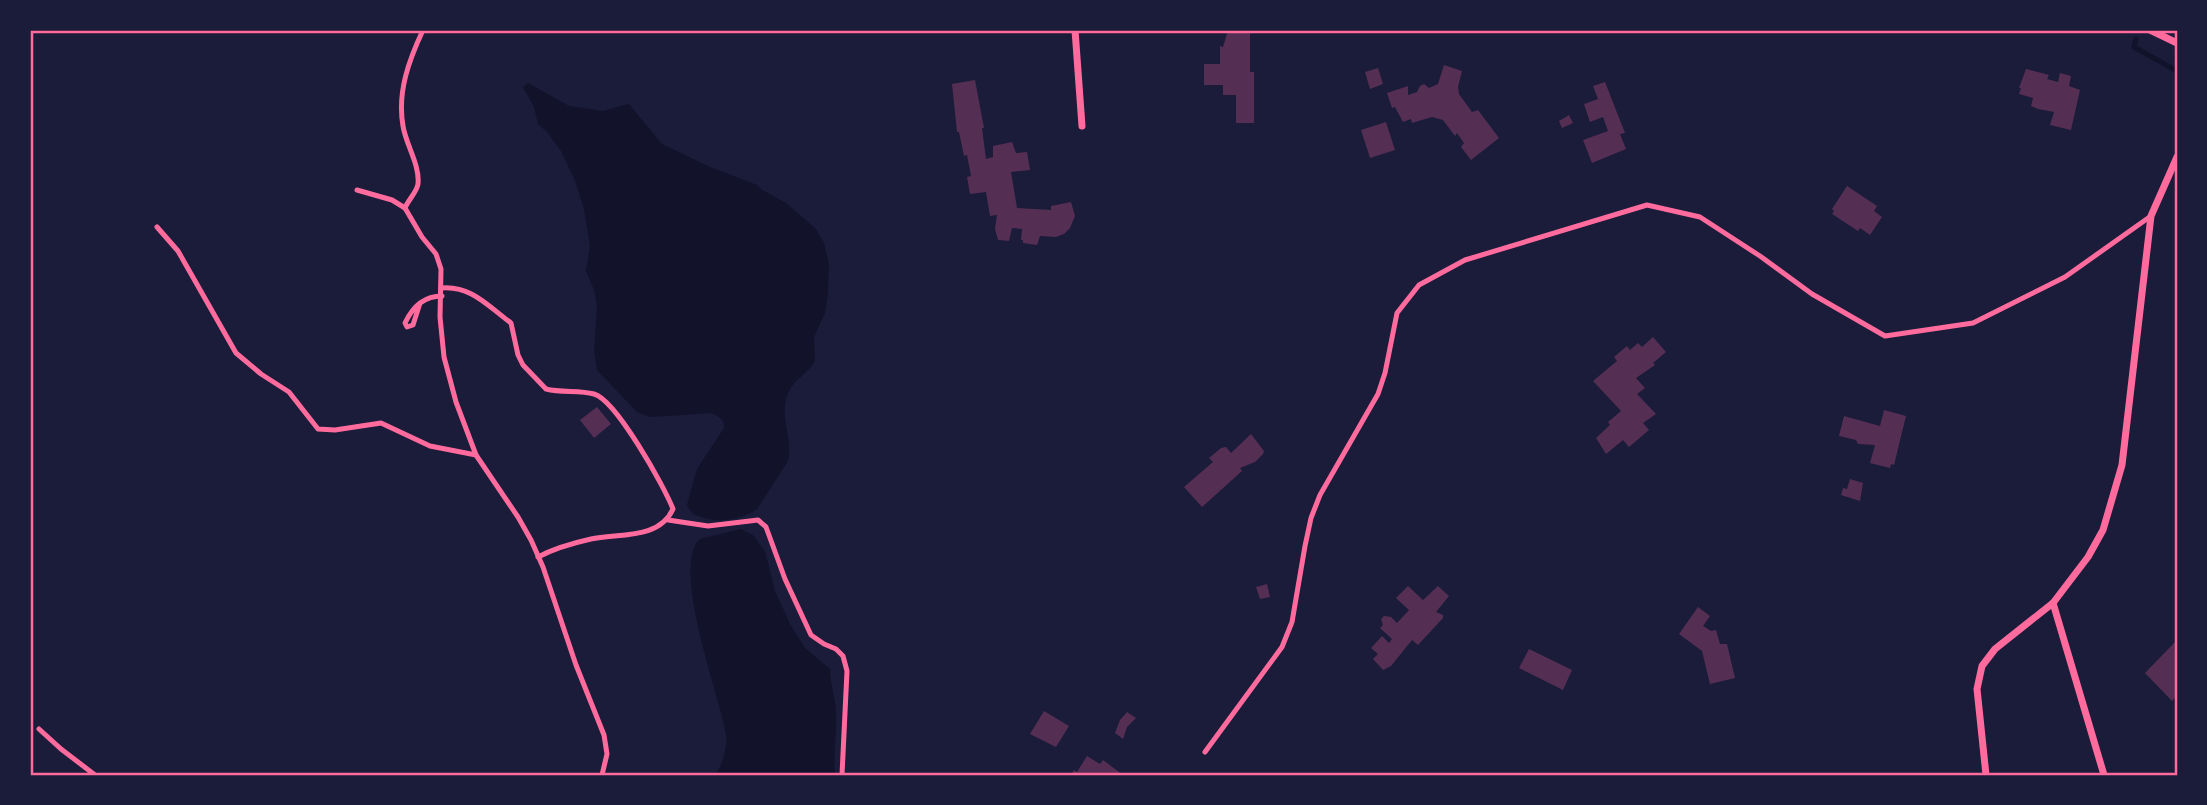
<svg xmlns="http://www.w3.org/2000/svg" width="2207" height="805" viewBox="0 0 2207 805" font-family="'Noto Sans',sans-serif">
<rect width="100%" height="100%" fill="#1b1b3a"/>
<g fill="#12122b">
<path d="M528,83L569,106L603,111L629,104L662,144L710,167L757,185L762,190L786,203L816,229L824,243L829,264L828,293L825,313L814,337L815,361C809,373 795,378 789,391C777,417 794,436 788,461L757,509C739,522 711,524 692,513L687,505L697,469L724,428C725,419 718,416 711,413L651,417L637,412L597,370L594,349L597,309L595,292L586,271L590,246L584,209L574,178L561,151L547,132L538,124L534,107L523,87Z"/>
<path d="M741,529L753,535L765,551L775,591L790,624L805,648L830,669C830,685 836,699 836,713C837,734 833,754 835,775H715C722,767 728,745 726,734C720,696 670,566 700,539Z"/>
</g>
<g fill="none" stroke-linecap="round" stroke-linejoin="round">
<polyline stroke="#12122b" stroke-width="5" points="2136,39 2134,47 2177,71"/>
</g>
<g fill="#542f53">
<polygon points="1228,30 1250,30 1250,72 1254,72 1254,123 1236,123 1236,95 1223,95 1223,85 1204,85 1204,64 1220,64 1220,46 1223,47"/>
<polygon points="1444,65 1462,71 1458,87 1459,94 1472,112 1478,110 1499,138 1471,160 1461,147 1464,143 1457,133 1455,136 1443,120 1432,117 1412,123 1411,119 1403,122 1395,107 1392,108 1387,93 1408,86 1408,95 1417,92 1420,86 1424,84 1429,88 1438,84"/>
<polygon points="1378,68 1383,84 1370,89 1365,72"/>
<polygon points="2026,69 2049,75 2047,79 2058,82 2060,73 2071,76 2069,86 2080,90 2071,130 2050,125 2054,112 2038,109 2031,106 2033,98 2019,94 2021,88 2019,88"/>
<polygon points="975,80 984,128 982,128 986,159 993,157 993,146 1012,142 1016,153 1027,152 1030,170 1011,172 1017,208 1051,210 1051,206 1071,202 1075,216 1070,228 1064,234 1056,237 1040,236 1037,245 1023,243 1023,240 1021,240 1022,229 1012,228 1009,241 998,240 995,229 997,215 990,216 986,192 970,194 967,177 971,176 967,155 964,156 959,132 957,132 952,84"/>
<polygon points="1605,82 1625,133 1620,134 1626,149 1592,163 1583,140 1608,131 1603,117 1590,122 1584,104 1598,99 1593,86"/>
<polygon points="1569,115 1573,123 1562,128 1559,121"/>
<polygon points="1386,122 1395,150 1370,158 1361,130"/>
<polygon points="1847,186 1877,206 1874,211 1882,217 1870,235 1860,228 1858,231 1832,214 1834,211 1832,209"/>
<polygon points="1653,337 1666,352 1653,363 1655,365 1636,378 1645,388 1637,394 1656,414 1643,423 1649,430 1629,447 1623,440 1606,454 1596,438 1610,425 1608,422 1621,411 1593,381 1617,361 1614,357 1627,346 1630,350 1638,343 1642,347"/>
<polygon points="597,407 611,424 594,438 580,420"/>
<polygon points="1884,410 1906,416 1894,465 1891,464 1890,468 1870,463 1875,445 1858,444 1856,440 1839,436 1844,416 1880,426"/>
<polygon points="1251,434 1264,451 1263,454 1255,462 1240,468 1242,471 1202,507 1184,487 1213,462 1209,458 1221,448 1226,447 1231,453"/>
<polygon points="1850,479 1863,483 1860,501 1841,495 1843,488 1847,489"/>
<polygon points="1267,584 1270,597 1260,599 1256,587"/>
<polygon points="1408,586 1423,600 1438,586 1449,596 1436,612 1443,615 1443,618 1418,645 1412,640 1391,666 1383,670 1373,659 1378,654 1371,648 1382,636 1389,643 1392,639 1380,628 1383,625 1381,619 1384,616 1391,617 1397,623 1409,610 1396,598"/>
<polygon points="1698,607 1710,616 1703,626 1711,631 1716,630 1720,644 1727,644 1735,678 1710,684 1702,651 1679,634"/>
<polygon points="2175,642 2177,644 2177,695 2172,701 2145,673"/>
<polygon points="1529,649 1572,670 1563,690 1519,668"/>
<polygon points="1044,711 1069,726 1056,747 1030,734"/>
<polygon points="1127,712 1136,718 1127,727 1123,739 1115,733 1120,720"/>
<polygon points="1087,756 1100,764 1103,760 1123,775 1071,775 1074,770 1077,772"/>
</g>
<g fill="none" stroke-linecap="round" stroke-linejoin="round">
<g stroke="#ff6b9d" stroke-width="5">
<path d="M423,30C409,60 397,92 403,126C406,145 420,165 418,184C417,192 408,200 405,208L422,237L436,254L441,269L440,317L444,357L456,402L476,455"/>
<polyline points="357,190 392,200 405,208"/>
<polyline points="157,227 178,251 236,353 261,374 289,392 318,429 335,430 381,423 430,446 476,455 518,517 531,540 543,567 576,665 604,735 607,754 602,775"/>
<path d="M441,288C471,285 489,307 511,323L518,355L523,365L546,389C562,393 579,390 594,394C616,400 664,486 673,509C659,540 619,533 591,539C573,543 555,548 538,557"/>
<path d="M420,303L413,325L407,327L405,323C412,308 424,296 442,296"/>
<polyline points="668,520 708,526 758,520 766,527 785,579 811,635 824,644 836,649 843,656 847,671 842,775"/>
<polyline points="39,729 61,749 95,775"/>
<polyline points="1205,752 1282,647 1292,622 1305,546 1311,518 1320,495 1378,394 1385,373 1397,313 1419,285 1465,260 1647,205 1700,217 1760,256 1812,294 1885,336 1973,323 2065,277 2151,216"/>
</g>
<g stroke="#ff6b9d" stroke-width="7">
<polyline points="1075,30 1082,126"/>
<polyline points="2150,30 2177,43"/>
<polyline points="2053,603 2104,775"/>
<polyline points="1986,775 1977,689 1982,666 1995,649 2053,603 2088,557 2103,530 2122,465 2151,216 2177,157"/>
</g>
</g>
<rect width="2207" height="805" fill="none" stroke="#1b1b3a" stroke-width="63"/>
<rect x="32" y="32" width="2144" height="742" fill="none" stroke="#ff6b9d" stroke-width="2.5"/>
</svg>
